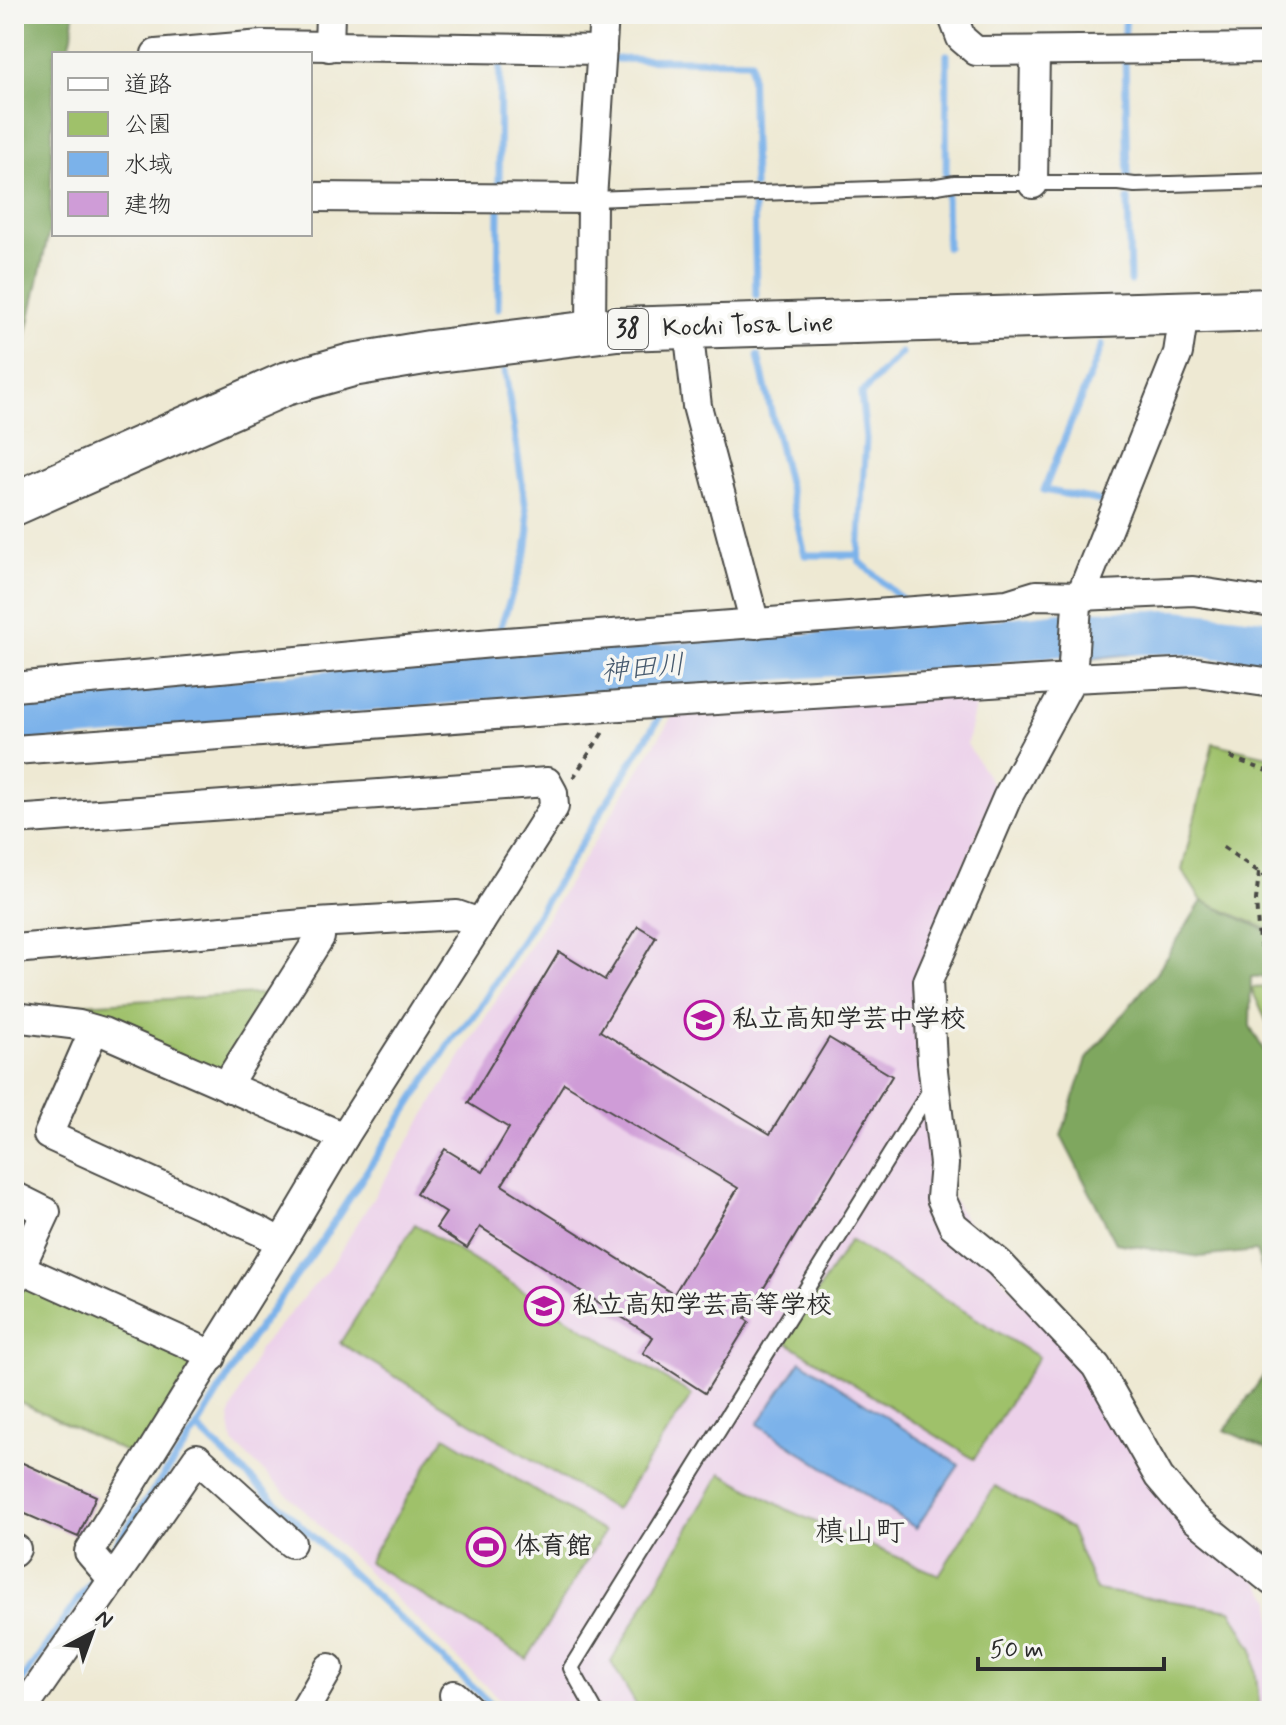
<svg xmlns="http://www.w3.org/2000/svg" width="1286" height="1725" viewBox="0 0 1286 1725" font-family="Mynerve,'Klee One',sans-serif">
<rect width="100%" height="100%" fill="#f6f6f2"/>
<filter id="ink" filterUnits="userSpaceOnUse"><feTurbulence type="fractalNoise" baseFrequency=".0125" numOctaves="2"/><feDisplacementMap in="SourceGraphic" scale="16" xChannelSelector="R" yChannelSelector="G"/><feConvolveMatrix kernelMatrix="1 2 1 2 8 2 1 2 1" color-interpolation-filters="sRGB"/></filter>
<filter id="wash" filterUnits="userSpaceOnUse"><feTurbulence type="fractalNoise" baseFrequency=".006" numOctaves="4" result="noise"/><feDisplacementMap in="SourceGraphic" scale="32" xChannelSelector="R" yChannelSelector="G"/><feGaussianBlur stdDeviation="1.8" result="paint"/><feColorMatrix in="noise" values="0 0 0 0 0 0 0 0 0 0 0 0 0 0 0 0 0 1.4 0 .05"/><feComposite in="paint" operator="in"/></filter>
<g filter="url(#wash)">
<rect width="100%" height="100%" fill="#eee9d3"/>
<polygon fill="#ecd1ea" points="978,692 967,744 996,790 917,976 936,1171 1000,1276 1085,1366 1272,1600 1272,1711 512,1711 233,1442 229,1417 259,1349 331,1266 673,715"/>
<g fill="#9fc16a" stroke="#65764a" stroke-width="2">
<polygon points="1213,743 1272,757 1272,931 1202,901 1182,870"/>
<polygon points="1272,987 1272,1033 1251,988"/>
<polygon points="273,993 229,1067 212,1070 80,1009 81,1004"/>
<polygon points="415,1224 692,1395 615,1510 340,1343"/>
<polygon points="850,1240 1038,1357 974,1459 786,1342"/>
<polygon points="31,1284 197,1359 136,1457 14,1399 14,1302 19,1288"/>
<polygon points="445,1436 604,1532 527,1659 368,1562"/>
<polygon points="721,1473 790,1511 939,1575 995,1486 1070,1528 1096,1590 1231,1610 1253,1649 1260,1711 640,1711 611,1662"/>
</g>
<g fill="#7fa75e" stroke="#556944" stroke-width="2">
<polygon points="14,14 74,14 72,36 67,54 54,54 50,227 26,336 19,434 14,435"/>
<polygon points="1202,901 1272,933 1272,976 1251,977 1250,1026 1272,1065 1272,1299 1256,1251 1200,1257 1116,1243 1061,1136 1087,1059 1155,975"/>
<polygon points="1272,1364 1272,1452 1225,1430"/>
</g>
<g fill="#7bb2ea" stroke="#536e8a" stroke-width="2">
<polygon points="1211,616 1272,627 1272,664 1181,648 1089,659 1093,623"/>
<polygon points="801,1361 959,1465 916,1528 758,1424"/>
</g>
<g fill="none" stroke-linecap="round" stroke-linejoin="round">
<g stroke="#7bb2ea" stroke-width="7">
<polyline points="926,14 929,15"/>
<polyline points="1124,41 1126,14"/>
<polyline points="1125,57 1128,176"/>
<polyline points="616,59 751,61 754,186"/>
<polyline points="946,176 947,55"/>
<polyline points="499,187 500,57"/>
<polyline points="946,192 947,247"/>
<polyline points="754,199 756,295"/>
<polyline points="1128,200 1130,281"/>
<polyline points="498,308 499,207"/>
<polyline points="1102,345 1044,490 1106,502 1104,505"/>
<polyline points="901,353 861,394 866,439 859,555 859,561 906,603"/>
<polyline points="758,356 805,555 859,555"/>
<polyline points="922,618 952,646"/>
<polyline points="498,635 526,552 529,529 505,371"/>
<polyline points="484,678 493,651"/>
<polyline points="674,694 692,663"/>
<polyline points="197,1428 498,1711"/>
<polyline points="105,1560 197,1428 250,1340 321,1242 453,1038 477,1012 662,713"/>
<polyline points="14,1692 98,1571"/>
</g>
<polyline stroke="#7bb2ea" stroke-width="44" points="14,721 174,708 484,678 952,646 1072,633 1178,632 1272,643"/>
</g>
<g id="blocks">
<g fill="#cf9cd7" fill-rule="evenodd">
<path d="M638,926L656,937L600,1031L770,1134L829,1038L892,1076L745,1319L749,1322L705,1393L643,1353L653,1337L480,1227L467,1248L436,1228L446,1213L416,1194L445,1149L483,1172L509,1128L468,1103L559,952L605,980ZM564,1083L738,1188L674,1294L502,1185Z"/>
<polygon points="14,1459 96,1496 78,1537 14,1509"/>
</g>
</g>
</g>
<g filter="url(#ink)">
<use href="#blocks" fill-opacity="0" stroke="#484844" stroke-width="2"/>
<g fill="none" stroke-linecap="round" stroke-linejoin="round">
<defs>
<g id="service">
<polyline points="592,199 931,187 955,183 1118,183 1135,185 1272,181"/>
<polyline points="595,1711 571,1668 932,1087"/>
</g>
<g id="minor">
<polyline points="952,14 961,38 976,51 1272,48"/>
<polyline points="329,47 330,14"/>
<polyline points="156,54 262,45 602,50"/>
<polyline points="1033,184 1035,51"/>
<polyline points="310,197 592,199"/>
<polyline points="1184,313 1178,353 1077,605 1072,678 1007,798 928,981 932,1062 944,1164 941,1198 953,1225 999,1263 1096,1366 1159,1477 1193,1517 1272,1581"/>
<polyline points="688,328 697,406 755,624"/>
<polyline points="591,331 592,199 604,14"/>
<polyline points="14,687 492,643 1007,604 1036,595 1081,596 1193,591 1272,603"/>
<polyline points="14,750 620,706 1072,678 1197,672 1272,683"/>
<polyline points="14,820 547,782 553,793 554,807 480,923 457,915 316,923 14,949"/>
<polyline points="14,1017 79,1025 103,1032 344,1137"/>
<polyline points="94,1030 48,1135 262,1232 281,1243 344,1137 480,923"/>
<polyline points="230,1088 234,1073 320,937 316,923"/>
<polyline points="14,1196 46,1212 14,1281"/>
<polyline points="20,1268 197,1348 212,1357"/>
<polyline points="14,1552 16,1549"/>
<polyline points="113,1580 89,1552 281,1243"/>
<polyline points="454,1695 471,1711"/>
<polyline points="22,1711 197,1458 291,1543"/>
<polyline points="304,1711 329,1668"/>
</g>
<polyline id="primary" points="14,504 285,384 352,365 430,352 617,329 1272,310"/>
</defs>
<use href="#service" stroke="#484844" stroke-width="18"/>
<use href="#minor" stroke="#484844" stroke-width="32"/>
<use href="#primary" stroke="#484844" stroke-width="46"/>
<g stroke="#484844" stroke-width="4" stroke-dasharray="6 6" stroke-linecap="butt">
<polyline points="1230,757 1272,773"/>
<polyline points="573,778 603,732"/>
<polyline points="1223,847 1272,881"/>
<polyline points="1259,872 1256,900 1259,943 1268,954"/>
</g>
<use href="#service" stroke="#fff" stroke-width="14"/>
<use href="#minor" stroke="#fff" stroke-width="28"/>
<use href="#primary" stroke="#fff" stroke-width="42"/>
</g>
</g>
<defs>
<symbol id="school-ring" viewBox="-11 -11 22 22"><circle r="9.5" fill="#f6f6f2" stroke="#b5179e" stroke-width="1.5"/><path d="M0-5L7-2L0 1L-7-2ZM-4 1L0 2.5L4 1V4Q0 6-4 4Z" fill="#b5179e"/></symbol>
<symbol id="stadium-ring" viewBox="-11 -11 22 22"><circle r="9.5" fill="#f6f6f2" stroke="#b5179e" stroke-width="1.5"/><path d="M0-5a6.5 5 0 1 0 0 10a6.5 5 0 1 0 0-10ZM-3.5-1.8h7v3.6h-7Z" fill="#b5179e"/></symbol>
</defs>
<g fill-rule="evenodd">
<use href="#school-ring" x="682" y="998" width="44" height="44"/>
<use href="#school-ring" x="522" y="1284" width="44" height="44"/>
<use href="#stadium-ring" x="464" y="1525" width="44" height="44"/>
</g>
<g text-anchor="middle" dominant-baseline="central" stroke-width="7" stroke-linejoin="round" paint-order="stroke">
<rect fill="#f6f6f2" stroke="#686867" stroke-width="2" x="608" y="309" width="40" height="40" rx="6"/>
<g font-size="24" font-weight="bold" fill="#2b2b2b">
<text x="628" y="329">38</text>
</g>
<g font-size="26" fill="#2b2b2b" stroke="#f6f6f2">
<text transform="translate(748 326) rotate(-2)">Kochi Tosa Line</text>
</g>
<g font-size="26" font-weight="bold" fill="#2b2b2b" stroke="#f6f6f2" text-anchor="start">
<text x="732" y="1020">私立高知学芸中学校</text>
<text x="572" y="1306">私立高知学芸高等学校</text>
<text x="514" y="1547">体育館</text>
</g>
<g font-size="28" font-style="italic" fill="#475a6e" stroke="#f6f6f2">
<text transform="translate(643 669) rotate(-5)">神田川</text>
</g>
<g font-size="30" fill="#2b2b2b" stroke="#f6f6f2">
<text x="860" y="1532">槙山町</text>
</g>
</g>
<rect width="1286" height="1725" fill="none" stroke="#f6f6f2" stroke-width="48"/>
<rect x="52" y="52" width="260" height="184" fill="#f6f6f2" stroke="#a5a5a2" stroke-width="2"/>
<rect x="68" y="78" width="40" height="12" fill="#ffffff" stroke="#a5a5a2" stroke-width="2"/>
<text x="124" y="92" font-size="24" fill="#2b2b2b">道路</text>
<rect x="68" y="112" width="40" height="24" fill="#9fc16a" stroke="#a5a5a2" stroke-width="2"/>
<text x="124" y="132" font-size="24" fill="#2b2b2b">公園</text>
<rect x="68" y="152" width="40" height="24" fill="#7bb2ea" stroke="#a5a5a2" stroke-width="2"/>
<text x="124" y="172" font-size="24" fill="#2b2b2b">水域</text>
<rect x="68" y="192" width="40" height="24" fill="#cf9cd7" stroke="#a5a5a2" stroke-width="2"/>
<text x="124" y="212" font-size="24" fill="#2b2b2b">建物</text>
<g transform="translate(92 1633) rotate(41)" stroke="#f6f6f2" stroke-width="6" paint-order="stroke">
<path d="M0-6L14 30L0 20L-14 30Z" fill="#2b2b2b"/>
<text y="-12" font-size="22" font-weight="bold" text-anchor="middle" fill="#2b2b2b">N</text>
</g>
<path d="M978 1657v12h186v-12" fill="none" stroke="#2b2b2b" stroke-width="4"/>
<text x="990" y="1657" font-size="24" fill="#2b2b2b" stroke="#f6f6f2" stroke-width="6" paint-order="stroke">50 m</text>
</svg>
